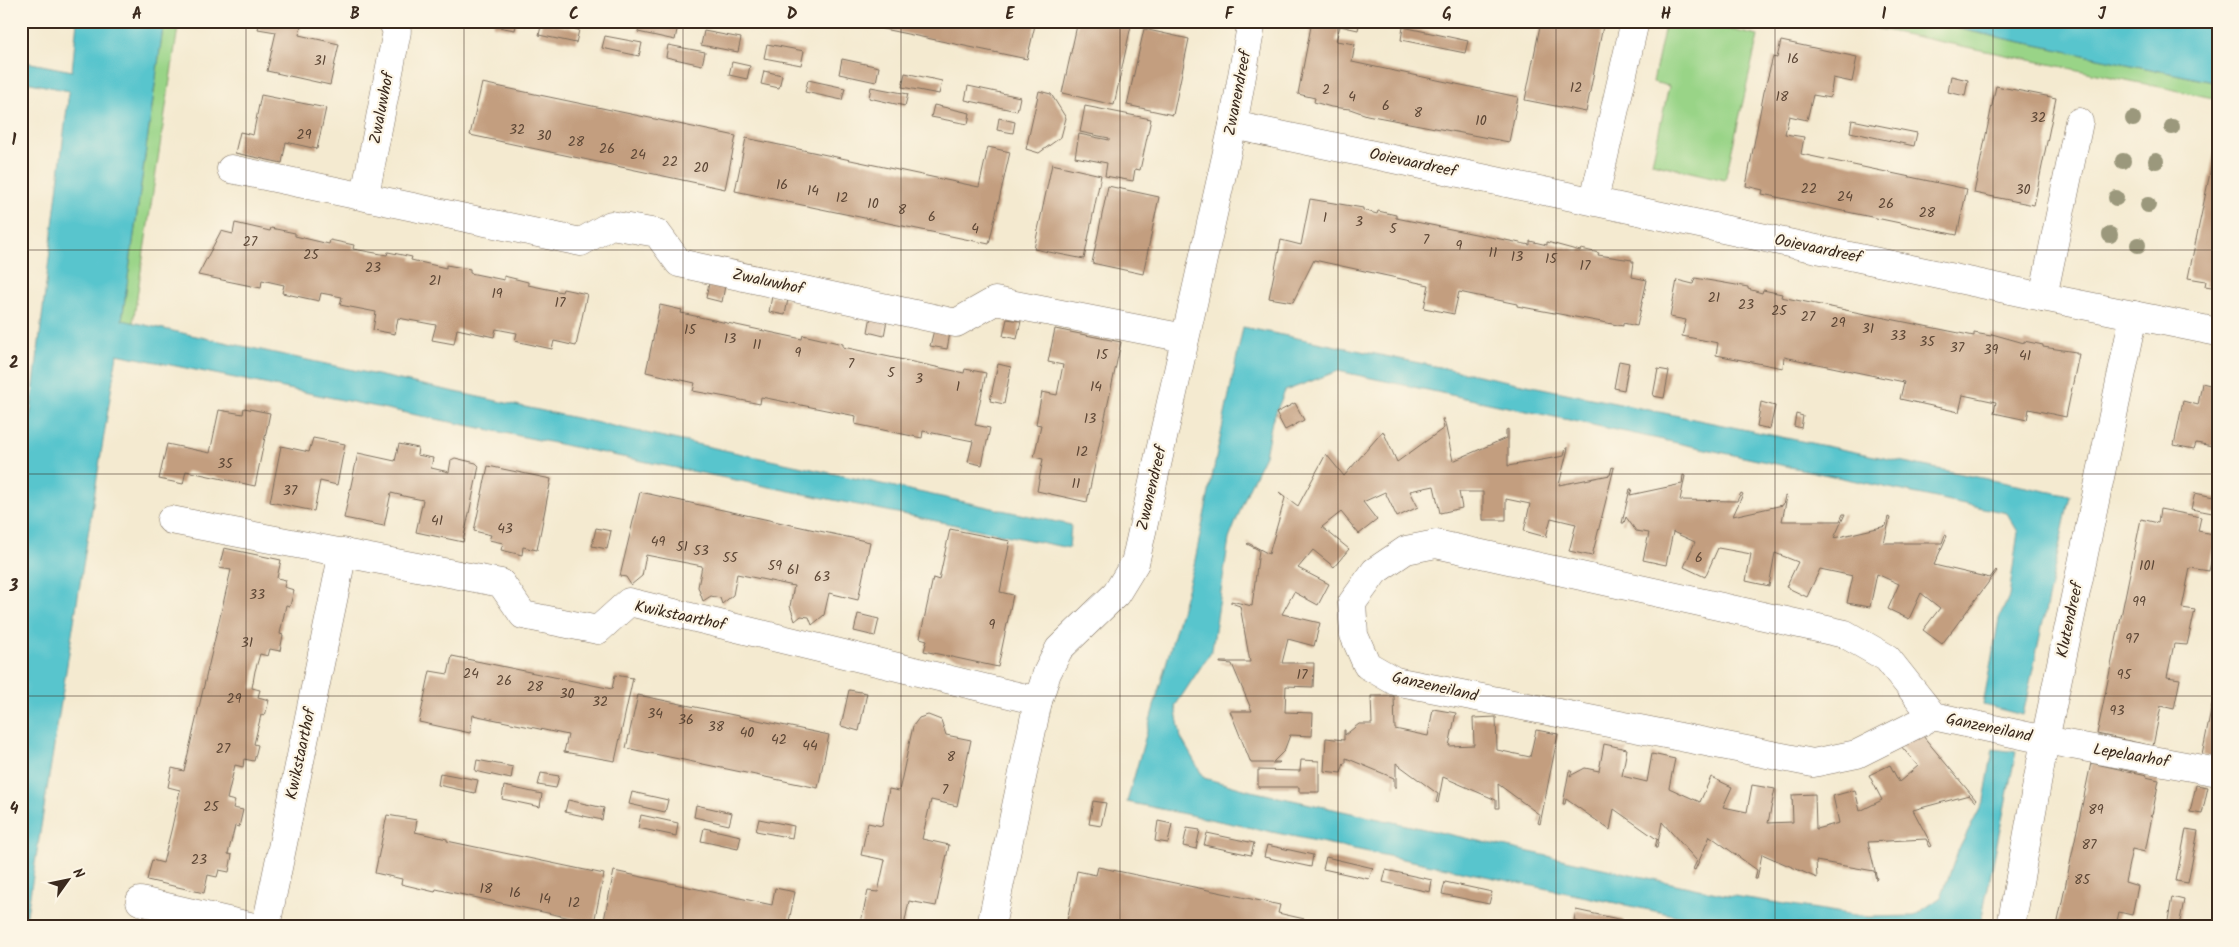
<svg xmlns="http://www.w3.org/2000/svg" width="2239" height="947" viewBox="0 0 2239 947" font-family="Kalam,sans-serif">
<rect width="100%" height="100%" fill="#fcf5e5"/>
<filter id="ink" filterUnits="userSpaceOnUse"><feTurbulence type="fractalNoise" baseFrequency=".02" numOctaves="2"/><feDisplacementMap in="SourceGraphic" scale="10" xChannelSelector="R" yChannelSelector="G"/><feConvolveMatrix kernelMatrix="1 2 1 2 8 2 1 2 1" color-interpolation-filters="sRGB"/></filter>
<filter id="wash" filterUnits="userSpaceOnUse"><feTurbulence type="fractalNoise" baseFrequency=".0096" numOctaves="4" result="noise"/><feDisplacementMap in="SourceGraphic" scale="20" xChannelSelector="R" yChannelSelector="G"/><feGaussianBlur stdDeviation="1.12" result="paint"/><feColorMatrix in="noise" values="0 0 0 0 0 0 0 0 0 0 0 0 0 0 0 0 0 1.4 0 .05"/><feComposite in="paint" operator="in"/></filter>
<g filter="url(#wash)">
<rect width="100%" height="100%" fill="#f4ead0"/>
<g fill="#99d487" stroke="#6a7f52">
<polygon points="164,21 179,21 133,323 122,320"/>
<polygon points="1666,21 1693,21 1758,36 1725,180 1652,163 1669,86 1653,82"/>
<polygon points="1841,21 1921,21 2218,83 2218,99"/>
</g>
<g fill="#58c5cd" stroke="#4a7876">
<polygon points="77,21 164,21 122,320 1071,525 1069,548 117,354 25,926 21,926 21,494 69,91 21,81 21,61 72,71"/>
<polygon points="1921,21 2185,21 2218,28 2218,83"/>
<polygon points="1243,327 2070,496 2023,715 1983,705 1999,619 2009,596 2018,532 2007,513 1338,371 1285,391 1272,421 1265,455 1249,488 1229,539 1212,650 1175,706 1181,738 1204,778 1251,791 1721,894 1868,917 1914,916 1941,897 1958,851 1984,801 1993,749 2016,752 1980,926 1727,926 1127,802 1194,565"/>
</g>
<g id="blocks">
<g fill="#c39e7f">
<polygon points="260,21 302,21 299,35 339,44 330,85 267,71 276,32 258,29"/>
<polygon points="494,21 517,21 515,30 493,26"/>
<polygon points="640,21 660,21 678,25 675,40 638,32"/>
<polygon points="870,21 1036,21 1027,59 869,26"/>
<polygon points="1078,21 1132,21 1114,105 1062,93"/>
<polygon points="1312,21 1360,21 1358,30 1340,26 1336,41 1355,44 1352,62 1518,97 1509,142 1367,115 1350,109 1331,107 1314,102 1315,98 1298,94"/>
<polygon points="1541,21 1604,21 1586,112 1525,100"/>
<polygon points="542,22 579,30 576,43 539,35"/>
<polygon points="1403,27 1468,41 1465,53 1401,40"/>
<polygon points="1144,29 1189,39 1173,115 1127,105"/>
<polygon points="704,31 741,38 738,52 701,45"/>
<polygon points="605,36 642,43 639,56 602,48"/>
<polygon points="1781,41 1857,57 1852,82 1833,78 1830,98 1813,95 1807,120 1789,116 1785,134 1804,137 1801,154 1967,189 1957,235 1762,194 1763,190 1746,186 1764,92 1773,57 1777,58"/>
<polygon points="767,44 804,51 801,65 764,58"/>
<polygon points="668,45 705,52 702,65 666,57"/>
<polygon points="842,59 879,67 876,82 839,74"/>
<polygon points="732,62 750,66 747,79 729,75"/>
<polygon points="764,71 782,75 779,88 761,84"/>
<polygon points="905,73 942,81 939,94 902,87"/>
<polygon points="1951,76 1968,80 1965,96 1948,92"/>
<polygon points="808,80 845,88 842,100 805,92"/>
<polygon points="482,83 736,136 725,189 470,135"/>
<polygon points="968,86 1020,97 1017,111 965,100"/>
<polygon points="1996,86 2056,98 2034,205 1974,193"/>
<polygon points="871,87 908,94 905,106 869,98"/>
<polygon points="1039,91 1051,94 1066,118 1061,137 1039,153 1026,149"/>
<polygon points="261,95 326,108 317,149 286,142 282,163 235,153 240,132 253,135"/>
<polygon points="934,105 970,113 968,124 931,117"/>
<polygon points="1085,106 1151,119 1140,170 1135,169 1133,181 1105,176 1107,163 1075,157 1079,134 1109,140 1109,138 1080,132"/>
<polygon points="999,118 1015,122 1013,133 997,130"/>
<polygon points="1852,120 1917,133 1914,146 1850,132"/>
<polygon points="746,138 979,187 988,147 1010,152 989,244 735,191"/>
<polygon points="2215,149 2218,149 2218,288 2205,286 2206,281 2188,278"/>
<polygon points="1052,164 1101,175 1084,259 1034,249"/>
<polygon points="1108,186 1159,197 1143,274 1092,263"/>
<polygon points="1310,199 1363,208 1363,210 1377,214 1378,211 1396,215 1396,218 1530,245 1530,241 1547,245 1547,242 1580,251 1581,249 1599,253 1598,255 1632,260 1632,262 1634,262 1632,277 1647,280 1637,326 1623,323 1623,326 1517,306 1517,304 1459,292 1454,314 1424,308 1429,285 1314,260 1293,302 1269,298 1281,240 1301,245"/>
<polygon points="235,223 270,231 271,228 295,233 295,236 329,244 330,240 354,245 353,249 387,255 388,252 412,257 411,260 446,268 446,265 470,269 470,273 504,280 504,276 528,282 528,285 562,292 563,289 587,294 576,346 554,341 552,349 515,341 517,333 496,329 494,337 457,329 454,344 432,340 436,325 398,318 395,334 373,330 376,312 340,305 342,297 321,293 319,301 282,293 284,285 262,280 261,288 198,275 221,231 233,234"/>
<polygon points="1695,278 1748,287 1748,289 1762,293 1763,290 1782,294 1781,297 1974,336 1974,333 1991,336 1992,334 2024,343 2024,341 2043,345 2043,347 2076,352 2076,354 2079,354 2066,417 2029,409 2027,420 1994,413 1996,402 1963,395 1959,412 1900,399 1904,382 1784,357 1783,368 1716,355 1718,343 1682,336 1686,320 1670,317 1677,280 1693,284"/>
<polygon points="709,283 725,286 722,302 706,298"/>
<polygon points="772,296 788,299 785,315 769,312"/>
<polygon points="660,305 682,310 681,313 741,326 802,339 803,335 843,344 843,347 871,353 964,373 965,369 986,373 975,425 990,428 982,465 968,462 973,441 923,431 922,438 888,431 855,424 856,416 761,397 760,404 726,397 693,391 695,383 646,372"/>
<polygon points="871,316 887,320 884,336 868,332"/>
<polygon points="1007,319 1021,321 1017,339 1003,336"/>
<polygon points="1055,329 1121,342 1087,502 1037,491 1043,459 1034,457 1041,425 1036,424 1042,392 1057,395 1063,365 1048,362"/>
<polygon points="934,330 950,333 947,349 930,346"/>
<polygon points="1619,361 1629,363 1624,390 1614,388"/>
<polygon points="998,364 1011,367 1004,404 990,401"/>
<polygon points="1658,369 1669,371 1664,398 1653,396"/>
<polygon points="2202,383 2218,387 2218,447 2196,443 2194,449 2174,445 2183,401 2198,405"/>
<polygon points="1761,402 1775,406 1770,429 1757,426"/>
<polygon points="1295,403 1304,420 1285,430 1276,413"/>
<polygon points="244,408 270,413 255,486 186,471 183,484 159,479 167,444 210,453 219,410 243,414"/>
<polygon points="1796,414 1803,416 1801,428 1794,426"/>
<polygon points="1442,419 1444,419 1453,461 1506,438 1506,430 1508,429 1508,466 1564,456 1566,448 1568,448 1559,485 1610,475 1612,467 1614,468 1592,556 1569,551 1576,524 1551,518 1546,537 1524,531 1530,504 1506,499 1506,520 1483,520 1483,492 1459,492 1462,508 1440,513 1434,486 1410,491 1418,507 1397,517 1385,492 1363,502 1377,520 1359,534 1341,512 1322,527 1349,549 1334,567 1313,550 1298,568 1329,584 1318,605 1294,592 1282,614 1320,623 1314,646 1288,639 1282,663 1314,663 1313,687 1286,686 1285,712 1313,713 1312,736 1290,735 1284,751 1273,762 1280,762 1279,763 1251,763 1230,711 1252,711 1232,664 1220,663 1220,662 1250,662 1240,606 1231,603 1231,601 1252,606 1259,550 1247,544 1248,543 1269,554 1285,498 1279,492 1298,506 1326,454 1344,476 1383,431 1397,462 1444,428"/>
<polygon points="313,438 345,444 337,485 320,481 314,511 270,502 281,446 309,452"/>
<polygon points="399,444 418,448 417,455 433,458 431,468 449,472 451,460 455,458 476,463 479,466 463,542 416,532 423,500 408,497 391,493 384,526 344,518 358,453 395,461"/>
<polygon points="488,466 551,479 537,550 523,547 522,555 501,550 503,543 489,540 491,535 474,531"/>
<polygon points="1683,475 1685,476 1680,500 1737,501 1741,493 1743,494 1733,516 1783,505 1785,496 1787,497 1782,521 1840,521 1843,514 1845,514 1834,538 1886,526 1888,517 1890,518 1884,543 1942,543 1945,535 1947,536 1934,565 1990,578 1996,570 1997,571 1942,644 1923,630 1940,608 1921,593 1909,619 1888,609 1899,584 1877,574 1870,607 1847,603 1853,576 1820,569 1807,597 1786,587 1798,562 1775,553 1769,586 1746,581 1751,554 1718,548 1705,577 1684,567 1695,542 1673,532 1666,565 1643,560 1649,533 1636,531 1626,517 1624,523 1622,523 1630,489 1632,489 1630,495 1682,484"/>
<polygon points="640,492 870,542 858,600 829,593 824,615 812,625 809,617 801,616 795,621 790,606 794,586 737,574 733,595 722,604 720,598 711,596 703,601 698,587 702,566 646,555 642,576 631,585 626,577 620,576"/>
<polygon points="2195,493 2218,498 2218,514 2191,509"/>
<polygon points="2160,509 2201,517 2198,531 2217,535 2209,571 2190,568 2182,608 2195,610 2187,645 2174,644 2167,677 2180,679 2174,709 2161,706 2153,746 2097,734 2141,519 2158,523"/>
<polygon points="596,528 611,531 607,549 592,546"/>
<polygon points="950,529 1010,541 1000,592 1013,595 998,667 924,651 927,640 920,638 933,578 939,580"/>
<polygon points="224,548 281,560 277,578 286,580 284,587 294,590 290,606 286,605 280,634 283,635 280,651 270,649 268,656 260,654 255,671 252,688 260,690 258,697 269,700 265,716 261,715 254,744 258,745 254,761 244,759 243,767 235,765 227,799 235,801 233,808 243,810 239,827 235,826 228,854 232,855 229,872 219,870 217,877 208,875 204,893 147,880 152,860 163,863 172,827 180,790 168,787 172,768 184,771 231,570 219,568"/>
<polygon points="858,614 879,619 875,636 854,631"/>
<polygon points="452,656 612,689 615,675 633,678 615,761 564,752 568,735 473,715 470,733 419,722 430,671 448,674"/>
<polygon points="2217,681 2218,737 2213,758 2202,755"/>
<polygon points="849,690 867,693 859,731 841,726"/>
<polygon points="638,695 829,735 818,788 626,748"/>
<polygon points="1371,696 1394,696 1395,729 1428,736 1433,709 1456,713 1449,746 1474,745 1473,718 1496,717 1497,750 1530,757 1536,730 1558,734 1540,824 1538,823 1540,815 1498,784 1499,808 1496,808 1496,800 1443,777 1438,803 1436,802 1438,794 1396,763 1396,787 1394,787 1394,778 1346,758 1346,763 1344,763 1341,773 1324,771 1326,738 1344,740 1344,730 1345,730 1345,735 1359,724 1372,724"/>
<polygon points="928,715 941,720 946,735 971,740 957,806 931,800 922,839 949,845 936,906 909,901 904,926 860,926 868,891 878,892 885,860 861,855 868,823 882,826 889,789 899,791 913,726 919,718"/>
<polygon points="1918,730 1976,800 1975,802 1969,795 1913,810 1932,846 1930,847 1926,839 1868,842 1877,879 1876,880 1874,871 1816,861 1817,878 1762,854 1757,879 1755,879 1757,870 1710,836 1695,870 1693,869 1697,861 1662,822 1657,848 1655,848 1657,839 1658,840 1614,809 1610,830 1566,799 1565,804 1563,804 1569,771 1572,771 1570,776 1585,768 1599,771 1604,744 1627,749 1622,776 1647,782 1652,754 1675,759 1669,788 1700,802 1711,777 1732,787 1723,807 1747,812 1752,785 1775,789 1768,823 1793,822 1792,795 1815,794 1816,829 1839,823 1833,796 1855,790 1860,811 1882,800 1869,775 1890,765 1899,782 1918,766 1900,745"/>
<polygon points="477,760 513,767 511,779 475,771"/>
<polygon points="1301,760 1319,761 1319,792 1299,792 1299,787 1258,787 1258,770 1300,771"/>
<polygon points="2091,763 2147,775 2146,777 2159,780 2152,815 2150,816 2152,817 2145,852 2132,849 2125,882 2138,886 2132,915 2119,912 2116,926 2057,926"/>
<polygon points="440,773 478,780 475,793 438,785"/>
<polygon points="541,773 559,776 556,788 538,785"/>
<polygon points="2196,785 2208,787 2202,814 2190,812"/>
<polygon points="504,786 542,794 540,807 502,799"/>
<polygon points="632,792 668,800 665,812 629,804"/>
<polygon points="568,800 604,808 602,820 565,812"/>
<polygon points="1093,801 1106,803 1101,826 1089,824"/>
<polygon points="696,805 732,813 729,825 694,817"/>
<polygon points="387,815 417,820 415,832 447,839 447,841 604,874 594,923 436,889 435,892 401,884 402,879 375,873"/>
<polygon points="641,815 678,823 676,836 638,828"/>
<polygon points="759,819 794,826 792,838 756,831"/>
<polygon points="1158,821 1172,824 1168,843 1155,841"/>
<polygon points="704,828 741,836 738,849 701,841"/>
<polygon points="1187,828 1200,830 1196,849 1183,846"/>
<polygon points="2186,829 2198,831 2188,883 2176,881"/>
<polygon points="1207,833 1254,843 1251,855 1204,845"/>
<polygon points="1267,845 1313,855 1311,867 1264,857"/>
<polygon points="1326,857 1373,868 1369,879 1323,869"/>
<polygon points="1098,867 1280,905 1278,913 1335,926 1066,926 1077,871 1096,875"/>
<polygon points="1386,870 1432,880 1430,892 1383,882"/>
<polygon points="614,871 772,905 775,888 795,892 788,926 609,926 603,925"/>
<polygon points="1445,882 1492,892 1489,904 1442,894"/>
<polygon points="2172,897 2184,900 2179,926 2167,926"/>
<polygon points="1576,910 1623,920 1622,926 1594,926 1574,921"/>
</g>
</g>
</g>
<g filter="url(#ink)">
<use href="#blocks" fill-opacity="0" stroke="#7c6d5c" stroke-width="1"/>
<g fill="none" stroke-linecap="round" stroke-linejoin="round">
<defs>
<g id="minor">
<polyline points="1233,125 2043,297 2218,332"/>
<polyline points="231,169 581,242 611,225 657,233 679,263 956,323 995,301 1185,338"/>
<polyline points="365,195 397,31 392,21"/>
<polyline points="1594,200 1635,21"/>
<polyline points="2043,297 2079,122"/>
<polyline points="171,520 501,583 523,615 598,630 629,602 1038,701"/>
<polyline points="1933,716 1857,754 1813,763 1395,681 1367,665 1354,635 1352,603 1375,571 1406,550 1436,544 1845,634 1887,658 1933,716 2045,740 2218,772"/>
<polyline points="140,901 249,926"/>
<polyline points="266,926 343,552"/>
<polyline points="991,926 1038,701 1047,673 1059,649 1116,594 1135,563 1233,125 1252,21"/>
<polyline points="2011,926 2045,740 2134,315"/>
</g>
</defs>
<use href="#minor" stroke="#7c6d5c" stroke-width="29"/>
<use href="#minor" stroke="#fff" stroke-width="28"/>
</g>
<g fill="#9b987c">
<circle cx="2133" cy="119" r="8"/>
<circle cx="2172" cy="127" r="8"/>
<circle cx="2123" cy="161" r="8"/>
<circle cx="2156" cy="161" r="8"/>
<circle cx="2116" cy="198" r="8"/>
<circle cx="2148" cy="205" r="8"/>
<circle cx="2110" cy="235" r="8"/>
<circle cx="2138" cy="245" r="8"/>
</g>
</g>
<path fill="none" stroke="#3b2a1e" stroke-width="1" stroke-opacity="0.55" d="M246,21V926M464,21V926M683,21V926M901,21V926M1120,21V926M1338,21V926M1556,21V926M1775,21V926M1993,21V926M21,250H2218M21,474H2218M21,696H2218"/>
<g text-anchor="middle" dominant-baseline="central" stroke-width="4.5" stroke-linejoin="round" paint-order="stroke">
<g font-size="14" fill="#5d4736">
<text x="1793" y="59">16</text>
<text x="320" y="61">31</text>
<text x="1576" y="88">12</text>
<text x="1326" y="90">2</text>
<text x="1352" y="97">4</text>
<text x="1782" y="97">18</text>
<text x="1386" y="106">6</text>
<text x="1418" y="113">8</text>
<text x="2038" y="118">32</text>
<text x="1481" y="121">10</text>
<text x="517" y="130">32</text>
<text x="304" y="135">29</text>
<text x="544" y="136">30</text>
<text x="576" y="142">28</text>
<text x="607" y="149">26</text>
<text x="638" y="155">24</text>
<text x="670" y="162">22</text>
<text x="701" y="168">20</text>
<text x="782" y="185">16</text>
<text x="1809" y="189">22</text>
<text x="2023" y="190">30</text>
<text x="813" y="191">14</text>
<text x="1845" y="197">24</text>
<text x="842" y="198">12</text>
<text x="873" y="204">10</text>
<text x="1886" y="204">26</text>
<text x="902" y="210">8</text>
<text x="1927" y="213">28</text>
<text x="932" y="217">6</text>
<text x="1325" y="218">1</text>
<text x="1359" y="222">3</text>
<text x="975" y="229">4</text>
<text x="1393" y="229">5</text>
<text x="1426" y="240">7</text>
<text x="250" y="242">27</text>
<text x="1459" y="246">9</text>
<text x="1493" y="253">11</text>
<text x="311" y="255">25</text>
<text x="1517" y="257">13</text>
<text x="1551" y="259">15</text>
<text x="1585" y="266">17</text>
<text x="373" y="268">23</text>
<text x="435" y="281">21</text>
<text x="497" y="294">19</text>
<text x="1714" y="298">21</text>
<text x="560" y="303">17</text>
<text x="1746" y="305">23</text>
<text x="1779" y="311">25</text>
<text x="1808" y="317">27</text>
<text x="1838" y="323">29</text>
<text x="1868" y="329">31</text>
<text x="690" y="330">15</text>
<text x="1898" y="336">33</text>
<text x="730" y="339">13</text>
<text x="1927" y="342">35</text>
<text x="757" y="345">11</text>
<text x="1957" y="348">37</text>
<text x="1991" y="350">39</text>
<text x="798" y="353">9</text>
<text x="1102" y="355">15</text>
<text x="2025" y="356">41</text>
<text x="851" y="364">7</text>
<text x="891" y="373">5</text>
<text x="919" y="379">3</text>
<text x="958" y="387">1</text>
<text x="1096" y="387">14</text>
<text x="1090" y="419">13</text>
<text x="1082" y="452">12</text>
<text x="225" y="464">35</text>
<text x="1076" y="484">11</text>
<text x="290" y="491">37</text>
<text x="437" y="521">41</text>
<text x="505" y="529">43</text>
<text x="658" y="542">49</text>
<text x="682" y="547">51</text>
<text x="701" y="551">53</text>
<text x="730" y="558">55</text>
<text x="1699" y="558">6</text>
<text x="775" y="566">59</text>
<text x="2147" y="566">101</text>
<text x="793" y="570">61</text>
<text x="822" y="577">63</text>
<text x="257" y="595">33</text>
<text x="2139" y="602">99</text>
<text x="992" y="625">9</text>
<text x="2132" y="639">97</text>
<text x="247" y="643">31</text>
<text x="471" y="674">24</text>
<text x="1302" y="675">17</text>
<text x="2124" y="675">95</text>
<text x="504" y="681">26</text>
<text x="535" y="687">28</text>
<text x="567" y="694">30</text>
<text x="234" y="699">29</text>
<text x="600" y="702">32</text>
<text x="2117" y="711">93</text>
<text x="655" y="714">34</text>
<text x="686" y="720">36</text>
<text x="716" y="727">38</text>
<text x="747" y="733">40</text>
<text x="779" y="740">42</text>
<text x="810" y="746">44</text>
<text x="223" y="749">27</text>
<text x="951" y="757">8</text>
<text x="945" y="790">7</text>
<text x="211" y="807">25</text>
<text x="2096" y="810">89</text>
<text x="2089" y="845">87</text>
<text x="199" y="860">23</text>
<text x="2082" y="880">85</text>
<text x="486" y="889">18</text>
<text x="515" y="893">16</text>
<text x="545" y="899">14</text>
<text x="574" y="903">12</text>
</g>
<g font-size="16" fill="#3b2a1e" stroke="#fcf5e5">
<text transform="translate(1238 93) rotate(-79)">Zwanendreef</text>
<text transform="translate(382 108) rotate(-79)">Zwaluwhof</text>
<text transform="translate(1413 163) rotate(12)">Ooievaardreef</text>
<text transform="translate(1818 249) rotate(12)">Ooievaardreef</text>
<text transform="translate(768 282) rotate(12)">Zwaluwhof</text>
<text transform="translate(1152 488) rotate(-77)">Zwanendreef</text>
<text transform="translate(680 616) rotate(12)">Kwikstaarthof</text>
<text transform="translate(2070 620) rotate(-78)">Klutendreef</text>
<text transform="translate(1435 687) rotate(13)">Ganzeneiland</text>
<text transform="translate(1989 728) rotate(12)">Ganzeneiland</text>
<text transform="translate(301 754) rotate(-78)">Kwikstaarthof</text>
<text transform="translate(2131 756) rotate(10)">Lepelaarhof</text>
</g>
</g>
<rect width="2239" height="947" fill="none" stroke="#fcf5e5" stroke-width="55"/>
<g transform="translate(68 880) rotate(57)" stroke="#fcf5e5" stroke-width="4" paint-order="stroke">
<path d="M0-4L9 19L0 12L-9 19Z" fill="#3b2a1e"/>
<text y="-8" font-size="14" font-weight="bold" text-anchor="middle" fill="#3b2a1e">N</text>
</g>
<rect x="28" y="28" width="2184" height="892" fill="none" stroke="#3b2a1e" stroke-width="2"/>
<g font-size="16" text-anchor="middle" font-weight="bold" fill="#3b2a1e">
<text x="137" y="19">A</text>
<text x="355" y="19">B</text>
<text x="574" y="19">C</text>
<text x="792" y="19">D</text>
<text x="1010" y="19">E</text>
<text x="1229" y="19">F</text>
<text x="1447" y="19">G</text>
<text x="1666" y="19">H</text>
<text x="1884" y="19">I</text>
<text x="2102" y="19">J</text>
<text x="14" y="145">1</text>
<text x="14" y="368">2</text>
<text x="14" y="591">3</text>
<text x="14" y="814">4</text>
</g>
</svg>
